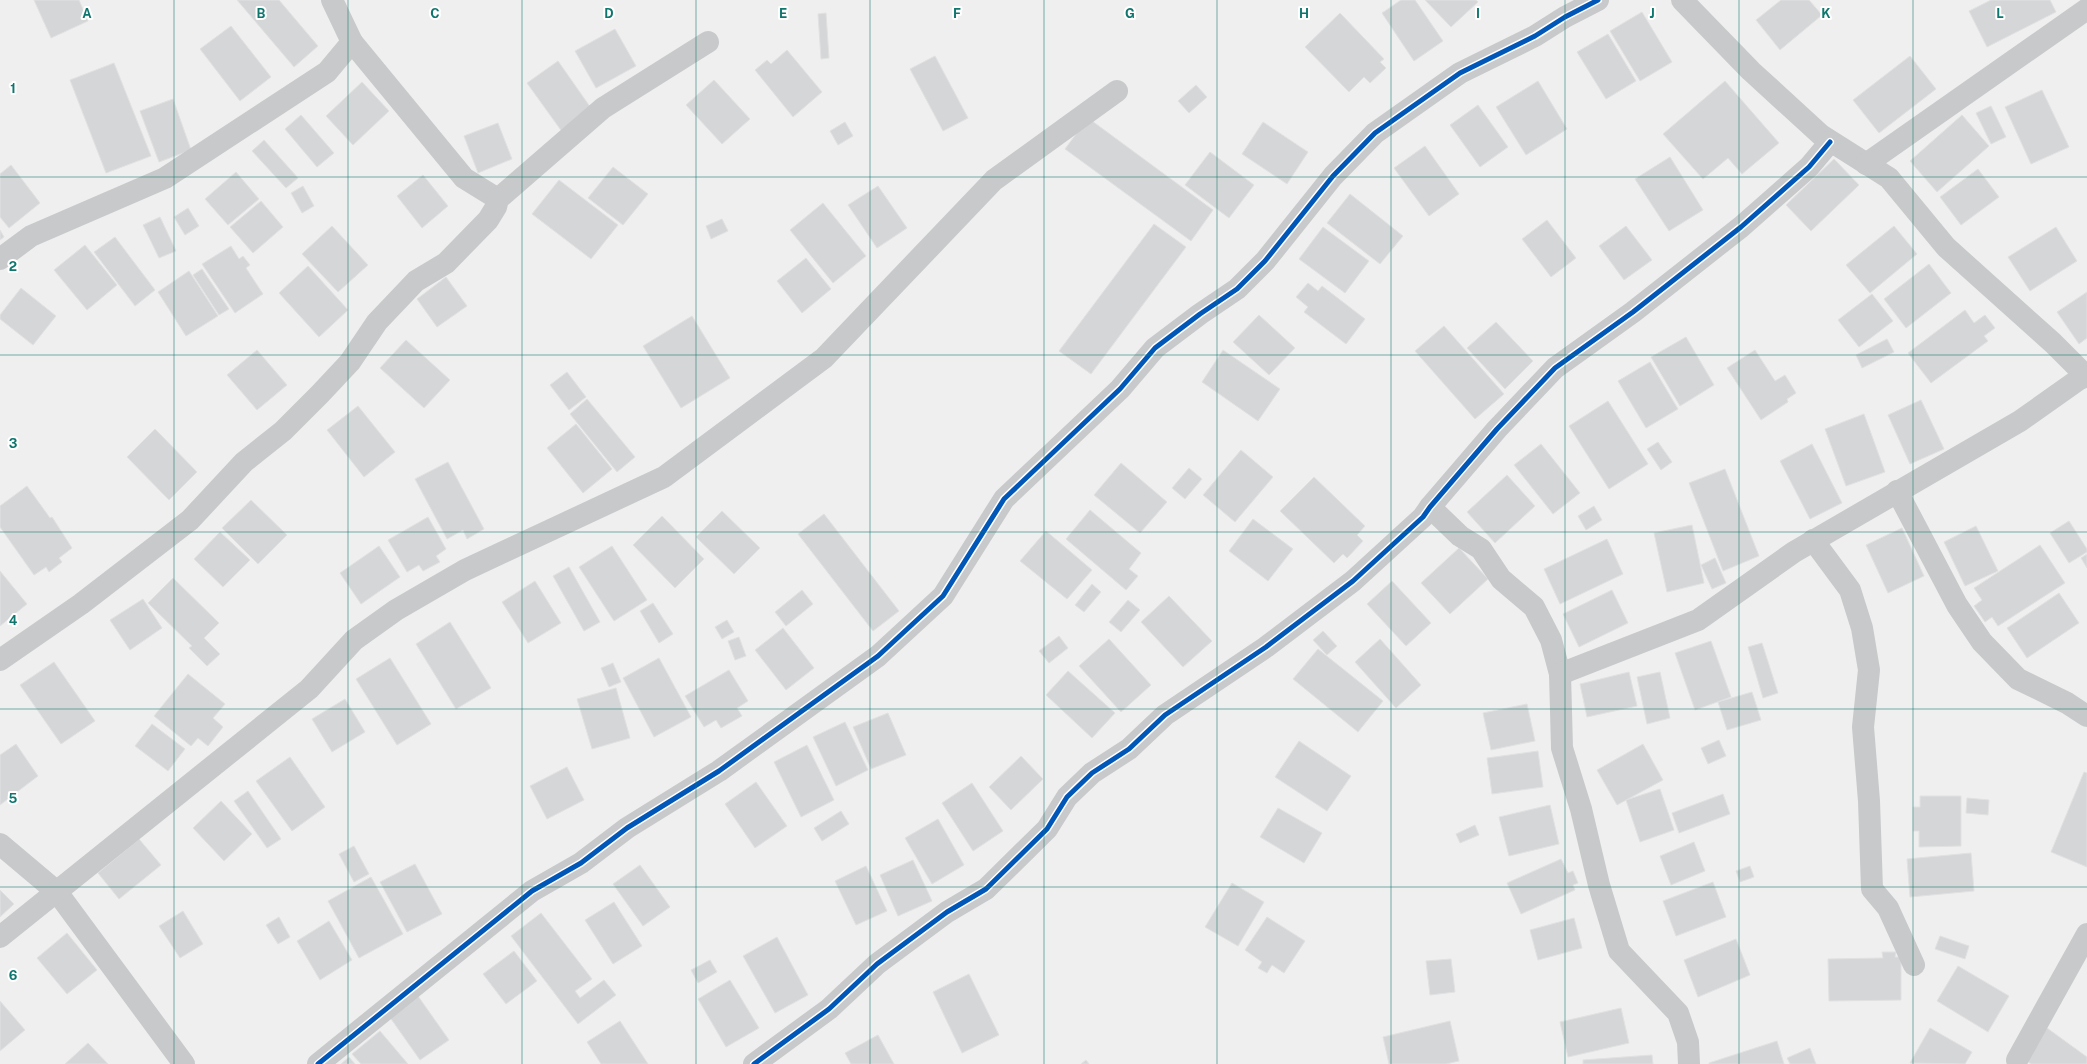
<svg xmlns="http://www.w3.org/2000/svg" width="2087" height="1064" viewBox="0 0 2087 1064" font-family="'Public Sans',sans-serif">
<rect width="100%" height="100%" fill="#efefef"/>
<g fill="#d5d6d8" stroke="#e1e1e2">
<polygon points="34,0 79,0 88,21 51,38"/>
<polygon points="237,0 279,0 318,46 294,67"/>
<polygon points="1401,0 1415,0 1443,41 1414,61 1382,13"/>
<polygon points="1425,0 1476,0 1478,2 1451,27"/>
<polygon points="1781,0 1809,0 1822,15 1780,50 1756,20"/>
<polygon points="1991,0 2050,0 2056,12 1987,47 1969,11"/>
<polygon points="1642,12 1672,62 1640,81 1610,31"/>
<polygon points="826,13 829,58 821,59 818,14"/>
<polygon points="1340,13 1384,59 1380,62 1386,68 1370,83 1364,77 1349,92 1305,47"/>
<polygon points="231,26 271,77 240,101 200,49"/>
<polygon points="615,29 636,66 596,88 575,51"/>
<polygon points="1608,34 1636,81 1606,99 1577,52"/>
<polygon points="787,50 822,92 793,117 755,70 767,60 771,64"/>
<polygon points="935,56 968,118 943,131 910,69"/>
<polygon points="1910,56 1936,89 1879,133 1853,100"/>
<polygon points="558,61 593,111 563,133 527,83"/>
<polygon points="114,63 151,156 106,173 70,80"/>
<polygon points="714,80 750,119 722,144 686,105"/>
<polygon points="1538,81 1567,129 1526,155 1496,107"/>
<polygon points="1725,81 1779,143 1742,174 1728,158 1703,179 1663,134"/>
<polygon points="362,82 389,111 353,145 326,116"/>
<polygon points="1196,85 1207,97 1189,113 1178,101"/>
<polygon points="2042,90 2069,147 2031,164 2005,107"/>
<polygon points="173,99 191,150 159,162 140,111"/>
<polygon points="1478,105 1508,147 1480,167 1450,125"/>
<polygon points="1991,106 2006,137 1991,144 1976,113"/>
<polygon points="301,115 334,153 317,167 285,129"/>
<polygon points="1962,115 1989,146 1937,192 1910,161"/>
<polygon points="1088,118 1213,210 1191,241 1065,149"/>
<polygon points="845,122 853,136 838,145 830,131"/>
<polygon points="1263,122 1308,152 1287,184 1242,154"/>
<polygon points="498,123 512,159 478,173 464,136"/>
<polygon points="264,140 298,178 286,188 252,151"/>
<polygon points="1425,146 1459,194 1429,216 1394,168"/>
<polygon points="1210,152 1254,185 1229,218 1185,185"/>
<polygon points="1670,157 1703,210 1669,231 1635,179"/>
<polygon points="1834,159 1859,185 1811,231 1786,205"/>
<polygon points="11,165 40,203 9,228 0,217 0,174"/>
<polygon points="613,167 648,194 623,225 588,198"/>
<polygon points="1978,169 1999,197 1961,225 1940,197"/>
<polygon points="236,172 259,199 228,225 205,199"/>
<polygon points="423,175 448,206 422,228 397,196"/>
<polygon points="559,180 618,225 591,259 532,214"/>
<polygon points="303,186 314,206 302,213 291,193"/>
<polygon points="878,186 907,228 877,248 848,205"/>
<polygon points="1350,194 1403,236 1380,264 1327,223"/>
<polygon points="261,201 283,227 253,253 230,227"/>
<polygon points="823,203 866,256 833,283 790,230"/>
<polygon points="188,208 199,226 185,235 174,217"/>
<polygon points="160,217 176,251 159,258 143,225"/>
<polygon points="722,219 728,231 711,239 706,226"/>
<polygon points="1547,220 1576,258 1551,277 1522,239"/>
<polygon points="1154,224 1186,247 1091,374 1059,351"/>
<polygon points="332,226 368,265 338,292 302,254"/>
<polygon points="1626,226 1652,260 1624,280 1599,246"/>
<polygon points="1894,226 1917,254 1870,293 1846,265"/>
<polygon points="1323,227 1369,261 1345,293 1299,259"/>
<polygon points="2056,227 2077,261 2030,291 2008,257"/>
<polygon points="0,230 4,237 0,240"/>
<polygon points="115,237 155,290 135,306 94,252"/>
<polygon points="85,245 117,285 87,310 54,270"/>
<polygon points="231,246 239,259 243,256 250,265 246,268 263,294 235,313 202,264"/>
<polygon points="806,258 831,289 802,313 777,281"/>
<polygon points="1929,264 1951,293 1906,328 1884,299"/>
<polygon points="308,266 348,310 319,337 279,293"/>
<polygon points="202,269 229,309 219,315 193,275"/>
<polygon points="189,271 218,316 186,336 158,292"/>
<polygon points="446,277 467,306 437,327 417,299"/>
<polygon points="1308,283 1318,291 1322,286 1365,319 1346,344 1304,312 1308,307 1296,297"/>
<polygon points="21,288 56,316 33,345 0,319 0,315"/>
<polygon points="2087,292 2087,338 2079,344 2057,312"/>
<polygon points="1872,294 1893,321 1859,347 1838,320"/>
<polygon points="1965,310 1974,323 1985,315 1995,328 1984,336 1988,341 1931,383 1908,353"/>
<polygon points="1259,315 1295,348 1269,375 1233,342"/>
<polygon points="692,316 730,378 681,408 643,346"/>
<polygon points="1496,322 1533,361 1505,389 1467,348"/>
<polygon points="1444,326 1504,394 1475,419 1415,351"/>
<polygon points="1686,337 1714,385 1680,406 1651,357"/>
<polygon points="1887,339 1894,352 1862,368 1856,355"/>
<polygon points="406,340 450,380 424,408 380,368"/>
<polygon points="257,350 287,385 257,410 227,375"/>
<polygon points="1223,350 1280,389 1258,421 1202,382"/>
<polygon points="1755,350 1775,381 1785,375 1796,393 1787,399 1788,402 1761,420 1727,368"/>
<polygon points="1650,362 1678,409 1646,428 1618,381"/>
<polygon points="567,372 586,397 569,410 550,385"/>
<polygon points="587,399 635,457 617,472 570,414"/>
<polygon points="1921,400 1944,449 1910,464 1888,415"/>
<polygon points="1608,401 1648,464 1609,489 1569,426"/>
<polygon points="358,406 395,452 364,477 327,430"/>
<polygon points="1864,414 1885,472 1846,486 1825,429"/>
<polygon points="576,424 612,469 583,493 547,448"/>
<polygon points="155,429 197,472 169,500 127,457"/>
<polygon points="1658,442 1672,462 1661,470 1647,449"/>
<polygon points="1541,444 1580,493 1553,514 1514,465"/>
<polygon points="1812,444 1842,503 1810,519 1780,461"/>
<polygon points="1241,450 1273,477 1235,522 1203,495"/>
<polygon points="448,462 484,529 467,539 463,530 447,539 415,479"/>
<polygon points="1121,463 1167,502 1140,533 1094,495"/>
<polygon points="1189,468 1202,479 1185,499 1172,488"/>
<polygon points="1725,469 1759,556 1723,571 1689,483"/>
<polygon points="1507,475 1535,506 1495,543 1467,512"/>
<polygon points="1314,477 1365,526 1357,535 1363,541 1347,558 1343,554 1334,563 1280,511"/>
<polygon points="27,486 50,518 52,517 72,548 59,558 62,562 49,572 46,567 34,575 0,527 0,506"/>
<polygon points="251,500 287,535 258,564 222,528"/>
<polygon points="1594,506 1602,520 1586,530 1578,516"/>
<polygon points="1090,510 1141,553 1129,569 1138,576 1126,590 1066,539"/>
<polygon points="722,511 760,548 734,574 696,537"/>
<polygon points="824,514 899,611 873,631 798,534"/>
<polygon points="662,516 704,559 675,588 633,545"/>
<polygon points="428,517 446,549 436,556 440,562 423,571 419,565 407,572 388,540"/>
<polygon points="1253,519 1293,549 1268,581 1229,551"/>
<polygon points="2069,521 2087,549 2087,552 2069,563 2050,533"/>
<polygon points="1692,525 1704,583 1667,592 1654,533"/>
<polygon points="1976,526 1998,571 1965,586 1944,542"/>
<polygon points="1902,528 1924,576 1888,593 1866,545"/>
<polygon points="1046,531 1092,570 1067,599 1020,561"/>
<polygon points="220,532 250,560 223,587 194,559"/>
<polygon points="1607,539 1623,574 1560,604 1544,569"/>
<polygon points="2040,545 2065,583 1998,626 1992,617 1985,622 1974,606 1982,600 1974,588"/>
<polygon points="379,546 400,577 361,604 340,573"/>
<polygon points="612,546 647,600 614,621 579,567"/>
<polygon points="1459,548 1488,579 1450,614 1421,583"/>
<polygon points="2087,554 2087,568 2081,558"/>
<polygon points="1715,558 1726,583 1712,589 1701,565"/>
<polygon points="569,567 600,622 584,631 553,576"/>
<polygon points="0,571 27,604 0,626"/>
<polygon points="173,578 219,623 204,638 220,654 207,666 189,648 192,646 148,603"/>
<polygon points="535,581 561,623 528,643 502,602"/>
<polygon points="1392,581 1431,623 1406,646 1367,604"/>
<polygon points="1092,584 1101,592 1084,612 1075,605"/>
<polygon points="802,590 813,604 786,626 775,612"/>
<polygon points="1612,590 1628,623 1579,647 1563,614"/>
<polygon points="2059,593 2079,623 2027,658 2007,628"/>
<polygon points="1169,596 1212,641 1183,667 1141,622"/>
<polygon points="143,599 162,628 130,650 110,620"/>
<polygon points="1128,600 1140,610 1121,632 1109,622"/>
<polygon points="653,603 673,634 659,643 640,611"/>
<polygon points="727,620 734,632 722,639 715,627"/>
<polygon points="450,622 491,688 456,709 416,644"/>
<polygon points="783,628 814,668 786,690 755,650"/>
<polygon points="1323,631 1337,646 1327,655 1313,640"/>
<polygon points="1059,636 1068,648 1049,663 1039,651"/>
<polygon points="739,637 746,656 735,660 728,641"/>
<polygon points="1109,639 1151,685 1121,712 1079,666"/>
<polygon points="1380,639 1421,685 1396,708 1355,662"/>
<polygon points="1711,641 1731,697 1695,710 1675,653"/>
<polygon points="1762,643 1778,693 1763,698 1748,647"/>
<polygon points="1318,649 1383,701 1358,732 1293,679"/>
<polygon points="390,658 431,724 397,745 356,679"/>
<polygon points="659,658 691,717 654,737 623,678"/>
<polygon points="54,662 95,721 61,744 20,685"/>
<polygon points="613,663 621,682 609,687 601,668"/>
<polygon points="729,670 748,701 737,708 742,716 721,728 716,720 704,727 685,696"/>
<polygon points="1068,671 1115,713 1092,738 1046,695"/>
<polygon points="1629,672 1637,706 1587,717 1580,684"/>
<polygon points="1660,672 1670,718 1647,724 1637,677"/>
<polygon points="188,674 225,704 213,718 223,727 208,746 198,738 191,746 154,716"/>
<polygon points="616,688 630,738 592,749 577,699"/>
<polygon points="1752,692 1761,720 1727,730 1718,702"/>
<polygon points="345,699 365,732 332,752 312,719"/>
<polygon points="1527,704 1535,741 1491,750 1483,713"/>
<polygon points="888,713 906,755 871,769 853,727"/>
<polygon points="845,722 868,770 836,786 813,737"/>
<polygon points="152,724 185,749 168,771 135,746"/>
<polygon points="1719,740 1726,756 1708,764 1701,748"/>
<polygon points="1299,741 1351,776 1327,811 1275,777"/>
<polygon points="16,744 38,776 0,805 0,755"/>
<polygon points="1643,744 1663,780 1617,805 1597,770"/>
<polygon points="807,745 834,800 801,817 774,762"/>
<polygon points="1538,751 1543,787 1492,794 1487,758"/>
<polygon points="1021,756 1043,779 1011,810 989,787"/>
<polygon points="290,757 325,807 292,831 256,781"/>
<polygon points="567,767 584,800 547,819 530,786"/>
<polygon points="2084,772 2087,773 2087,867 2051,852"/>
<polygon points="756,782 787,826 755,848 725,804"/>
<polygon points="972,783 1003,831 973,851 942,803"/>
<polygon points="1660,789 1674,830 1640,842 1626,800"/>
<polygon points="248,791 281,839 267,848 234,801"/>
<polygon points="1723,794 1730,814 1679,833 1672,813"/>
<polygon points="1920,796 1961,796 1961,846 1919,847 1919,831 1913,831 1913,807 1920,807"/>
<polygon points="1967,798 1989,800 1988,815 1966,813"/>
<polygon points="221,801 252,834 224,861 193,828"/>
<polygon points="1550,805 1559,844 1509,856 1499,817"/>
<polygon points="1278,808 1322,833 1304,863 1260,837"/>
<polygon points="841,811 849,824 822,841 814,828"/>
<polygon points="938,819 964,865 932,884 905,838"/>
<polygon points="1475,825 1479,835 1460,843 1456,834"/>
<polygon points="139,839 161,865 119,899 98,873"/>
<polygon points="1694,842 1705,871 1671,885 1660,856"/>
<polygon points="354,846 369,874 354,882 339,854"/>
<polygon points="1971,853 1974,891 1910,897 1907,859"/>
<polygon points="1561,859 1568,873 1573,871 1578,883 1573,885 1575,890 1521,914 1507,883"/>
<polygon points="913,860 932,901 898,916 880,875"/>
<polygon points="415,864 442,914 407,932 380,882"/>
<polygon points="640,865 670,907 643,926 613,884"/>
<polygon points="866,866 887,911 856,925 835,881"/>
<polygon points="1750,866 1754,877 1740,882 1736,871"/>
<polygon points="371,877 403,934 359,958 328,901"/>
<polygon points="1713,882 1726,917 1676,936 1663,901"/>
<polygon points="1232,883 1264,902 1238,946 1205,927"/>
<polygon points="0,890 14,904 0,917"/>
<polygon points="614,902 642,946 613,964 585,920"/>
<polygon points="183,911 203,944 180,958 159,926"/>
<polygon points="541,913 592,979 575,991 580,998 604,980 616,995 578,1024 511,936"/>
<polygon points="279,917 290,937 278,944 266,925"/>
<polygon points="1267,917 1305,941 1284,973 1272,965 1267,973 1258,968 1262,962 1245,950"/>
<polygon points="1574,918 1582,948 1538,960 1530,930"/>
<polygon points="329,921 352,960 320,980 297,941"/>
<polygon points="67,933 97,970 67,994 37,958"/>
<polygon points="1940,936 1969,946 1965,959 1935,949"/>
<polygon points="777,937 808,995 775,1013 743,956"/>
<polygon points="1736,939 1750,975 1698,997 1684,960"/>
<polygon points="514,951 537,981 506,1004 483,974"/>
<polygon points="1882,952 1896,952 1895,957 1901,957 1901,1000 1829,1001 1828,959 1883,958"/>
<polygon points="1451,959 1455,992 1430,995 1426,961"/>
<polygon points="710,960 717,972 698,983 691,970"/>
<polygon points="1958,966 2009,996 1988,1032 1937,1001"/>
<polygon points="969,974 999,1035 962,1053 933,992"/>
<polygon points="730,980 759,1028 726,1047 698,999"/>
<polygon points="418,996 449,1040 420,1060 389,1016"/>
<polygon points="0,1001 25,1030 0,1051"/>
<polygon points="1621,1008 1629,1043 1568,1057 1560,1022"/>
<polygon points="620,1021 648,1064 601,1064 587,1042"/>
<polygon points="1450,1021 1459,1061 1446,1064 1389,1064 1383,1037"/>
<polygon points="1930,1028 1972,1052 1965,1064 1910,1063"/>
<polygon points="2047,1028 2087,1057 2087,1064 2031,1064 2024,1059"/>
<polygon points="380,1031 408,1064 361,1064 352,1054"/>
<polygon points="878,1035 894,1064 851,1064 845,1053"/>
<polygon points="1777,1041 1784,1064 1709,1064 1709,1063"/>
<polygon points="88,1043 108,1064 65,1064"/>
<polygon points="1810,1048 1816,1064 1790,1064 1787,1058"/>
<polygon points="1652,1055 1653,1064 1583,1064 1583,1060"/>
<polygon points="349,1057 355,1064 341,1064"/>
<polygon points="1086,1060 1089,1064 1081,1064"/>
</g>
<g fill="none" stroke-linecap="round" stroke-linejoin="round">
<g stroke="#c7c9ca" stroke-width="22">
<polyline points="1682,0 1751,71 1821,135 1889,178 1946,247 2053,343 2087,377"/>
<polyline points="352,42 464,178 498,199"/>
<polyline points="1866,164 2087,9"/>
<polyline points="0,259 31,236 165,178 327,72 352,42 332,0"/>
<polyline points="1897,491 1957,605 1982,642 2018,679 2067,703 2087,716"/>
<polyline points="1430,507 1460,536 1481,549 1501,579 1534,607 1551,640 1560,674 1562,748 1581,809 1599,885 1619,951 1678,1013 1688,1042 1689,1064"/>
<polyline points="1813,540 1850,590 1862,628 1869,670 1863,727 1869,801 1872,889 1888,908 1914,965"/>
<polyline points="0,660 81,604 190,520 244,462 283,431 320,394 350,362 377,322 416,281 446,263 488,220 496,207 498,199 603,108 708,42"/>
<polyline points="1560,674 1698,620 1794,552 2020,421 2078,380 2086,376"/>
<polyline points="0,844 57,892 184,1064"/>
<polyline points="0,937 309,689 354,640 396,610 465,570 664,477 824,358 994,180 1117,91"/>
<polyline points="2017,1060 2087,934"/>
<polyline points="318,1064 532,891 581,863 627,828 719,771 878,656 943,596 1004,499 1120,389 1155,348 1200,314 1237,289 1265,261 1333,176 1375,133 1460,73 1535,36 1565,17 1598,0"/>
<polyline points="754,1064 829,1009 877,964 947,912 986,889 1047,829 1067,797 1092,773 1129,749 1165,715 1266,647 1353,581 1423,517 1430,507 1497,429 1555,368 1633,312 1741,227 1809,167 1830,142"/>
</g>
<defs>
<g id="cycleway">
<polyline points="318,1064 532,891 581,863 627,828 719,771 878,656 943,596 1004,499 1120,389 1155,348 1200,314 1237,289 1265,261 1333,176 1375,133 1460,73 1535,36 1565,17 1598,0"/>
<polyline points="754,1064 829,1009 877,964 947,912 986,889 1047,829 1067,797 1092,773 1129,749 1165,715 1266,647 1353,581 1423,517 1430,507 1497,429 1555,368 1633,312 1741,227 1809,167 1830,142"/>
</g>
</defs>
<use href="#cycleway" stroke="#fff" stroke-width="8"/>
<use href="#cycleway" stroke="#0057b8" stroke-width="5"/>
</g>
<path fill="none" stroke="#0f766e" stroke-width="1" stroke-opacity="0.55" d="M174,0V1064M348,0V1064M522,0V1064M696,0V1064M870,0V1064M1044,0V1064M1217,0V1064M1391,0V1064M1565,0V1064M1739,0V1064M1913,0V1064M0,177H2087M0,355H2087M0,532H2087M0,709H2087M0,887H2087"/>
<g font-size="13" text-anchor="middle" font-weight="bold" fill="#0f766e" stroke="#fff" stroke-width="4" stroke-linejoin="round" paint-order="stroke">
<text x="87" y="18">A</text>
<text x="261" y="18">B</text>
<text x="435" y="18">C</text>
<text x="609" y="18">D</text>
<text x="783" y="18">E</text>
<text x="957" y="18">F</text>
<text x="1130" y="18">G</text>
<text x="1304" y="18">H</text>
<text x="1478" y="18">I</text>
<text x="1652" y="18">J</text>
<text x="1826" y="18">K</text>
<text x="2000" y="18">L</text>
<text x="13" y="93">1</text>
<text x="13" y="271">2</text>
<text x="13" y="448">3</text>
<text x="13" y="625">4</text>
<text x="13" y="803">5</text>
<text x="13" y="980">6</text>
</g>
</svg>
